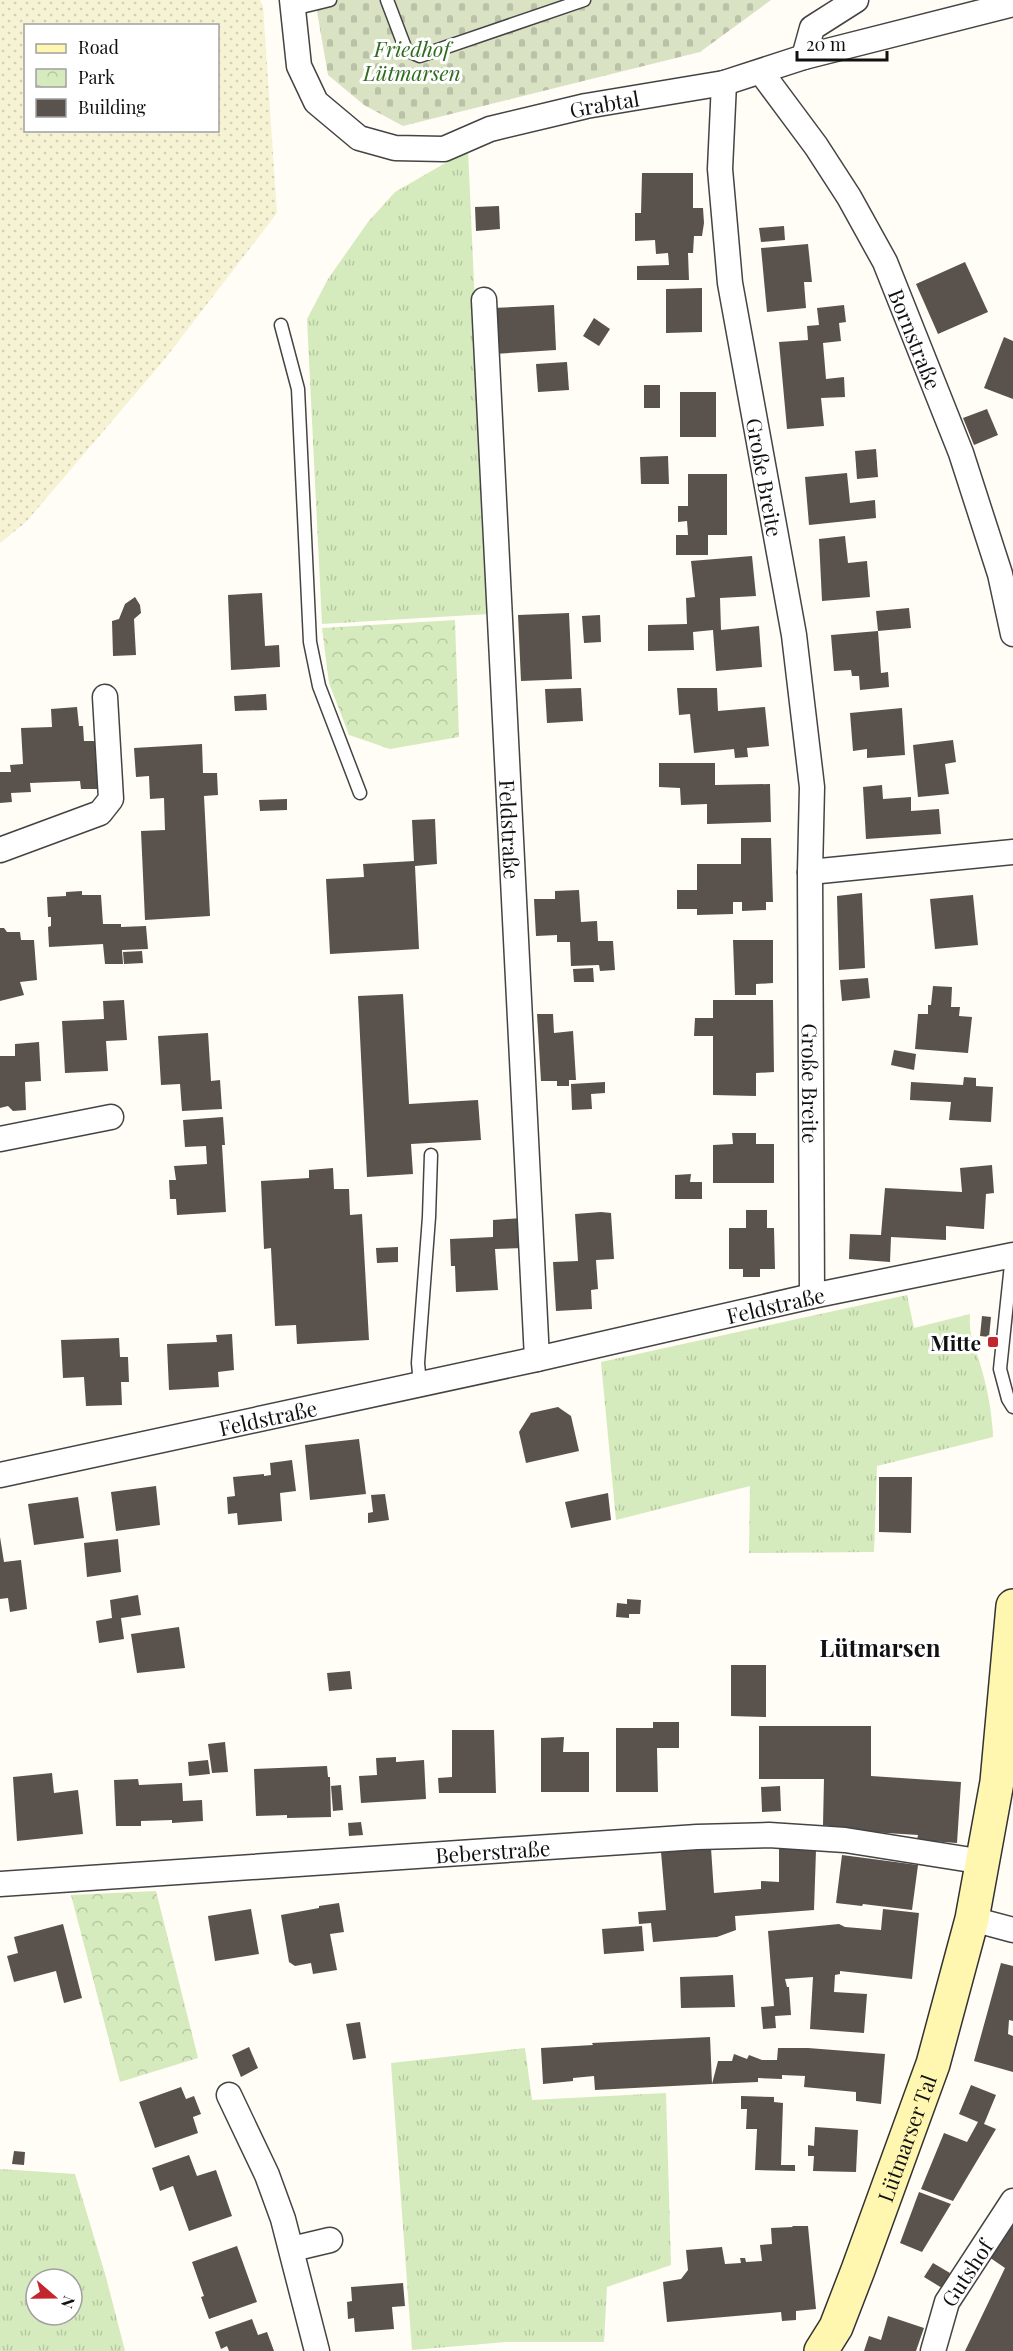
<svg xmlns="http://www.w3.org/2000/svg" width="1013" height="2351" viewBox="0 0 1013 2351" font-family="'Playfair Display',serif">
<defs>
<pattern id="farmland-dots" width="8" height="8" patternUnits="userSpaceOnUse" patternTransform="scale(1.5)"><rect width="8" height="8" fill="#f6f3d4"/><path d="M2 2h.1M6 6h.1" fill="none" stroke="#d2cfb5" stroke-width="1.8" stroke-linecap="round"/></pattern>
<pattern id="grass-tufts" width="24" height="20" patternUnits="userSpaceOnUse" patternTransform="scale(1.5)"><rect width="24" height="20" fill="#d5ebbd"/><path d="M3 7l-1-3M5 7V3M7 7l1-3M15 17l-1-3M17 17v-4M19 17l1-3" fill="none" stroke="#b6c8a1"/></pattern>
<pattern id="cemetery-stones" width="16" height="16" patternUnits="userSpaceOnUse" patternTransform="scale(1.5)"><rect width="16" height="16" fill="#d9e3c4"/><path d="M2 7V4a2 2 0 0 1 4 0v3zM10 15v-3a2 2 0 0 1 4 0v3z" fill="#b9c2a7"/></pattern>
<pattern id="park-crowns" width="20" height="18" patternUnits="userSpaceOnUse" patternTransform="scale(1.5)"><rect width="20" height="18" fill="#d5ebbd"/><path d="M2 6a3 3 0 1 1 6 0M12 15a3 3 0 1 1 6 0" fill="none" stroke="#b6c8a1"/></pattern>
</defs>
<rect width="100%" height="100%" fill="#fffdf5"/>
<path fill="url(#farmland-dots)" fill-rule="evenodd" d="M0,0H260L263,6L277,213L164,360L26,522L0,543ZM26,26H218V130H26Z"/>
<g fill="url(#grass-tufts)" fill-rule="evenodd">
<polygon points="468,150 489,614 322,624 307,319 328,279 368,222 395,192"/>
<path d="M907,1295L914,1328L970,1314C969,1333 972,1337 977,1354C986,1381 992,1409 993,1437L877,1466L874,1552L749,1553L750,1486L616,1520L601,1362Z"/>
<polygon points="525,2048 532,2100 666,2093 671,2265 607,2287 604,2342 506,2342 412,2350 391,2063"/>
<path d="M0,2169L75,2174L106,2277L125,2351H0ZM36,2279H72V2315H36Z"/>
</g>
<polygon fill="url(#cemetery-stones)" points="315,0 771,0 700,52 403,126 364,105 328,75"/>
<g fill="url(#park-crowns)">
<polygon points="455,620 459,737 390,749 349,735 329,683 322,628"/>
<polygon points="156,1891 198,2058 120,2082 71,1895"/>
</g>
<g fill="#5a524d">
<polygon points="642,173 693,173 693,208 703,208 704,223 702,236 694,236 693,253 688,253 689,280 637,280 637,266 669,265 668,253 656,254 655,240 635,241 635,213 641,213"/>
<polygon points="499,206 500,229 476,231 475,207"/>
<polygon points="784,226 785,240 761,242 759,228"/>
<polygon points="808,244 812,282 804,282 806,308 767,312 761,248"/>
<polygon points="965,262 988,312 938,334 916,284"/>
<polygon points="702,288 702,332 666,333 666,289"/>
<polygon points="554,305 556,350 494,354 492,308"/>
<polygon points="844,305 846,322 839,323 841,341 823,343 826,379 844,377 845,397 821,398 824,426 787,429 779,342 808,340 807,326 819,325 817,308"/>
<polygon points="594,318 610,329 599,346 583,336"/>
<polygon points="1004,337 1013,341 1013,399 984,388"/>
<polygon points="567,362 569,390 538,392 536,364"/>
<rect x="644" y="385" width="16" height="23"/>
<rect x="680" y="392" width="36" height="45"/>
<polygon points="987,409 998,435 974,445 963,418"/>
<polygon points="876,449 878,477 857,479 855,451"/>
<polygon points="668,456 669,484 641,484 640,457"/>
<polygon points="847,473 850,503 875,500 876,518 809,525 805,477"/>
<polygon points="688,474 727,474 727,535 708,535 708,555 676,555 676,535 688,535 687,521 678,522 678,506 688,506"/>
<polygon points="845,536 848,563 867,561 870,597 822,601 819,539"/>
<polygon points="752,556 756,596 720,598 721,630 759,626 762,667 716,671 713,630 693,632 694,650 648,651 648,625 687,624 686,598 695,597 691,561"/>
<polygon points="262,593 265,646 279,645 280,667 231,670 228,595"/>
<polygon points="135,597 140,605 141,613 134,619 136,655 113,656 112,621 119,619 125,604"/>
<polygon points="909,608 911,628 878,631 876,611"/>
<polygon points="569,613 572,679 521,681 518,615"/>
<polygon points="600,615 601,642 584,643 582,616"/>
<polygon points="878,631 881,673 888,672 889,687 860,690 859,676 852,676 851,670 834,671 831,635"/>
<polygon points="581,688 583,721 547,723 545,689"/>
<polygon points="677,688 717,688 718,711 765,707 769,746 747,748 748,757 735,758 734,749 694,753 690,714 679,715"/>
<polygon points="266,694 267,710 235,711 234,696"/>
<polygon points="77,707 79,726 83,726 84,741 97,741 100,789 81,789 80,781 30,783 31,792 11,793 12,802 0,803 0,772 11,772 10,765 23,764 21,728 52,727 51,709"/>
<polygon points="902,708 905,755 867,758 867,749 853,751 850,713"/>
<polygon points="953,740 956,762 945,764 949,794 918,797 913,745"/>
<polygon points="202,744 203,773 217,773 218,795 204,796 210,916 145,920 141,831 165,830 164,798 150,799 149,776 136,777 134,748"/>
<polygon points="659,763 715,763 715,785 770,784 771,822 707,824 707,804 681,805 680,788 659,787"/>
<polygon points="882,785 883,799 911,797 911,811 939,809 941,834 866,839 863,787"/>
<polygon points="287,799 287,810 260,811 259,800"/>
<polygon points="435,819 437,864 415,866 419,949 330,954 326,879 364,877 363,864 414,861 412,820"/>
<polygon points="741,838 771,838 773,902 766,902 766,910 742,911 742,902 733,902 733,914 697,915 697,909 677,909 677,890 697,890 697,864 741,864"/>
<polygon points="579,890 581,922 597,921 598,941 613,941 615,970 600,971 599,965 571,966 570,942 557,942 557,935 536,936 534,899 555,899 555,891"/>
<polygon points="82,891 82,895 101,895 103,924 121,924 121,927 146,926 148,949 122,950 123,964 105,964 103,944 49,947 48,927 51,926 51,917 48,917 47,897 66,896 66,892"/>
<polygon points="862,893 865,968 839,970 837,896"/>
<polygon points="973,895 978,945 935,949 930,899"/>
<polygon points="0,928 4,928 7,932 20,932 21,940 34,940 37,980 20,982 24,995 0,1001"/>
<polygon points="733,940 773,940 773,983 756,984 756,995 735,995"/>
<polygon points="142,951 143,963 124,964 123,952"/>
<polygon points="593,968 594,982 574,982 573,969"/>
<polygon points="868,978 870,998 842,1001 840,980"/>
<polygon points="933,986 952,987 951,1007 960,1007 959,1016 972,1017 968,1053 915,1049 918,1014 928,1014 928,1005 931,1005"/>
<polygon points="403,994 409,1104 478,1100 481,1140 411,1144 413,1174 367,1177 358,996"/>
<polygon points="124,1000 127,1040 106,1041 108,1071 65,1073 62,1021 104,1019 103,1001"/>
<polygon points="713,1000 773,1000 774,1072 756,1073 756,1096 713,1095 713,1036 694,1036 695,1018 713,1018"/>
<polygon points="537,1014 553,1014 554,1033 573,1031 576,1080 569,1080 569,1086 557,1086 557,1081 541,1081"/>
<polygon points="208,1033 211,1081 220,1080 222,1109 182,1111 180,1084 161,1085 158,1036"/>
<polygon points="39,1042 41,1081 25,1082 26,1110 13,1111 8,1106 0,1108 0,1056 15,1056 15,1044"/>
<polygon points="894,1050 916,1054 914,1070 891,1065"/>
<polygon points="964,1077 976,1078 976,1086 993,1087 991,1122 949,1120 951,1102 910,1100 911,1082 963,1085"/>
<polygon points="605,1082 605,1093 591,1094 592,1109 572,1110 571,1084"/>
<polygon points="223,1117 225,1145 222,1145 226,1212 177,1215 176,1199 170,1199 169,1180 176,1180 174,1166 207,1164 206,1146 185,1147 183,1120"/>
<polygon points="732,1133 756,1133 756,1144 774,1144 774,1183 713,1183 713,1145 733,1144"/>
<polygon points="992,1165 994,1193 986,1194 984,1229 946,1226 946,1240 891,1237 890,1262 849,1259 850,1234 881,1235 885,1188 962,1192 960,1168"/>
<polygon points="333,1168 334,1189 349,1189 350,1215 362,1214 369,1340 297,1344 296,1325 275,1326 271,1248 264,1249 261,1181 309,1178 309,1170"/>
<polygon points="691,1174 690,1182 702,1182 702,1199 675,1199 675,1175"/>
<polygon points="746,1210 767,1210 767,1228 774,1228 775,1269 760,1269 760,1277 743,1277 743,1269 729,1269 729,1228 746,1228"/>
<polygon points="601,1212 611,1213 614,1259 596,1260 598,1289 591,1290 592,1309 556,1311 553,1262 578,1261 575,1214"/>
<polygon points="522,1218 524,1248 495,1249 498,1290 456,1292 455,1266 451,1266 450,1239 493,1237 493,1220"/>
<polygon points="398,1247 398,1262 377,1263 376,1248"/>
<polygon points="982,1316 991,1317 989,1337 980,1336"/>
<polygon points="232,1334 234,1370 218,1372 219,1387 169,1390 167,1344 217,1342 216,1335"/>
<polygon points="119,1338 120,1357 128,1357 129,1382 121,1382 122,1405 86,1406 84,1377 63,1378 61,1340"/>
<polygon points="558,1407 571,1416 579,1451 526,1463 519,1432 531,1413"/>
<polygon points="359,1439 366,1494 310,1500 305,1445"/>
<polygon points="292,1460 296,1491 280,1493 282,1521 238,1525 237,1513 228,1514 227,1497 235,1496 233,1477 264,1474 264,1476 271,1475 270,1463"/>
<polygon points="879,1477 912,1477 911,1533 879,1532"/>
<polygon points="156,1486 160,1525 116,1531 111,1492"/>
<polygon points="608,1493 611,1520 571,1528 565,1502"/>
<polygon points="385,1494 389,1520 368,1523 368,1513 373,1512 371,1495"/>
<polygon points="78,1497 84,1538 34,1545 28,1504"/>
<polygon points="0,1537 4,1562 21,1560 27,1609 10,1612 8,1598 0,1599"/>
<polygon points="118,1539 121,1572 87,1577 84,1543"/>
<polygon points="138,1595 141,1615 121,1618 124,1639 99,1643 96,1621 112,1618 110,1600"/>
<polygon points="627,1599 641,1600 640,1614 629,1614 629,1618 616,1617 617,1603 627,1604"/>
<polygon points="179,1627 185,1668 137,1673 131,1634"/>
<polygon points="731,1665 766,1665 766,1717 731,1716"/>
<polygon points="350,1671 352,1689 329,1691 327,1673"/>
<polygon points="653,1722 679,1722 679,1748 657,1748 658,1792 616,1792 616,1728 653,1728"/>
<polygon points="759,1726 871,1726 871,1776 961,1782 957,1843 917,1840 918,1835 871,1832 823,1825 824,1779 759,1779"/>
<polygon points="452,1730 494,1730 496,1793 439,1793 438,1778 452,1777"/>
<polygon points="564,1737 563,1752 589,1752 589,1792 541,1792 541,1738"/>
<polygon points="225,1742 228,1772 212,1773 208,1744"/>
<polygon points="396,1757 396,1762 424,1760 426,1799 361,1803 359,1776 377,1775 376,1758"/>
<polygon points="208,1760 210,1774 189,1776 188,1762"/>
<polygon points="327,1766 328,1777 330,1777 331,1817 287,1818 287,1815 256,1816 254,1769"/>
<polygon points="52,1773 54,1793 78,1790 83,1834 17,1841 13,1777"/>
<polygon points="138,1779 139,1785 182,1783 183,1801 202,1800 203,1821 172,1823 172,1820 141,1821 141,1826 116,1826 114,1780"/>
<polygon points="341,1785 343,1810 333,1811 331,1786"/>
<polygon points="780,1786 781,1811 762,1812 761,1787"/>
<polygon points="361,1822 363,1835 349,1836 348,1823"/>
<polygon points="711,1848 714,1893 761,1889 761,1881 779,1882 779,1848 816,1850 814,1910 735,1916 736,1930 717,1937 653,1942 651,1923 639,1924 638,1912 666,1910 661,1852"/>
<polygon points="842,1855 918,1865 912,1910 863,1904 862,1906 836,1903"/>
<polygon points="339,1903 344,1932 330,1934 337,1970 313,1974 311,1963 295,1966 289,1962 281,1915 319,1908 319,1906"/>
<polygon points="251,1909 259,1954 215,1961 208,1916"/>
<polygon points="883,1909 919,1913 912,1979 840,1971 840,1974 835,1975 834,1992 867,1994 864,2033 810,2029 813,1977 785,1979 787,1987 789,1987 791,2015 775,2016 776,2028 763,2029 761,2007 774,2006 768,1931 839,1924 845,1927 881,1930"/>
<polygon points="63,1924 82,1998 64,2003 56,1971 14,1982 7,1956 18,1953 14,1937"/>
<polygon points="642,1926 644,1951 604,1954 602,1929"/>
<polygon points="1001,1963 1013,1966 1013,2021 1009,2020 1008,2034 1013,2036 1013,2072 974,2061"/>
<polygon points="733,1975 735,2007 681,2008 680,1977"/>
<polygon points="360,2022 366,2058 353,2060 346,2024"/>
<polygon points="710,2037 712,2084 595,2090 594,2076 573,2078 573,2081 543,2084 541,2048 593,2045 592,2043"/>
<polygon points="249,2047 258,2068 241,2077 232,2055"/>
<polygon points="778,2048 808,2048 885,2054 881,2104 856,2101 856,2092 804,2087 805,2076 782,2075 782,2079 758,2078 758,2082 712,2084 718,2061 732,2061 734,2054 747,2059 749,2055 762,2060 777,2060"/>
<polygon points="971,2085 996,2095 984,2124 996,2129 953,2201 921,2189 944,2133 967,2142 978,2122 959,2114"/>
<polygon points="181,2087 186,2099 194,2096 201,2114 193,2117 198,2133 155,2148 139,2102"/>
<polygon points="741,2096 774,2097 774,2102 783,2103 781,2165 795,2165 795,2171 755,2170 757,2129 746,2129 747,2109 741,2109"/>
<polygon points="815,2127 858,2130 856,2172 813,2171 814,2156 808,2156 808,2145 814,2146"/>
<polygon points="14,2151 25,2152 24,2165 12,2164"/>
<polygon points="189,2155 197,2176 216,2170 232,2216 189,2231 173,2186 160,2191 152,2168"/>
<polygon points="919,2192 951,2204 922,2252 900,2243"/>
<polygon points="1013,2222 1013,2351 965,2351 1005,2268 989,2257"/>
<polygon points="792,2226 808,2226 816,2309 796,2311 796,2320 782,2321 781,2312 667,2322 663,2282 681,2279 688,2270 686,2250 722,2247 725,2264 741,2263 740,2258 745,2258 746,2262 762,2261 760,2245 772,2244 771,2228 793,2227"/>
<polygon points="237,2246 257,2302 209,2319 201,2297 204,2296 192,2262"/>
<polygon points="933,2263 950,2273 942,2288 924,2277"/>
<polygon points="403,2283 405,2306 392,2307 394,2329 355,2332 354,2318 348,2319 347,2302 352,2301 351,2287"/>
<polygon points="888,2316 924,2328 916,2351 864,2351 869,2336 881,2340"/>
<polygon points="252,2319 258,2335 267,2332 274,2351 229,2351 227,2346 221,2349 215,2332"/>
</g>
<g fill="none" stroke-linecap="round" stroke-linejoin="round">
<defs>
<g id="lane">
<polyline points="387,0 406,50 420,56 584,0"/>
<polyline points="293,9 330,0"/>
<polyline points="281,325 298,389 310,642 319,686 360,793"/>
<polyline points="1012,1255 1000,1369 1008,1399 1013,1407"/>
<polyline points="420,1384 418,1363 429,1217 431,1155"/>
</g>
<g id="street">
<path id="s1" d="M292,0L299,66L316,102L359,138L395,148L444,149L490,129L586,106L724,83L804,57L1013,4"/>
<polyline points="804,57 812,28 856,0"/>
<path id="s2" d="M761,72L816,146L849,197L885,262L961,453L1000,574L1013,634"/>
<path id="s3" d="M724,83L720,169L730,283L794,635L812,787L810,872L812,1296"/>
<path id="s4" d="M484,300L537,1359"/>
<polyline points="0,850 100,813 111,799 105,697"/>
<polyline points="810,872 1013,852"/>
<polyline points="0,1139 111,1117"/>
<path id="s5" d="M0,1475L537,1359L812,1296L1013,1255"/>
<path id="s6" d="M0,1884L697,1837L769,1835L845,1840L984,1862"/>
<polyline points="972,1919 1013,1930"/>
<polyline points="229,2095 267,2175 283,2219 317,2351"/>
<polyline points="292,2249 330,2240"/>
<path id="s7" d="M933,2351L947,2302L1013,2201"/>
</g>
<g id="secondary">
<path id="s8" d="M821,2351L836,2327L858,2270L933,2064L972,1919L997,1782L1013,1606"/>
</g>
</defs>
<use href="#lane" stroke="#444" stroke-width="15"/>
<use href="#street" stroke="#444" stroke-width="27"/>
<use href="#secondary" stroke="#333" stroke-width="36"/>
<use href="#lane" stroke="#fff" stroke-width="12"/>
<use href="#street" stroke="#fff" stroke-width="24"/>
<use href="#secondary" stroke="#fff6b0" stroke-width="33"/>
</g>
<rect fill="#c4262e" stroke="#fff" stroke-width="2" x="987" y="1336" width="12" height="12" rx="3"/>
<g text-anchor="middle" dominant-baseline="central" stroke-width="6" stroke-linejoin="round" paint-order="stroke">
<g font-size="21" font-style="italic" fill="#2f6b1f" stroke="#fff">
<text x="412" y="48">Friedhof<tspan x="412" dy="24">Lütmarsen</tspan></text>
</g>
<g font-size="21" fill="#111" stroke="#fff">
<text stroke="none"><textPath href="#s1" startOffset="416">Grabtal</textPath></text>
<text stroke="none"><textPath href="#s2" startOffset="310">Bornstraße</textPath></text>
<text stroke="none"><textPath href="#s3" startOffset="398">Große Breite</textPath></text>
<text stroke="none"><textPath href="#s4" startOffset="530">Feldstraße</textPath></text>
<text stroke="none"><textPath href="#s3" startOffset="1008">Große Breite</textPath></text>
<text stroke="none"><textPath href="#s5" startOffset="794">Feldstraße</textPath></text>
<text stroke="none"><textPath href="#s5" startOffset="274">Feldstraße</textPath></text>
<text stroke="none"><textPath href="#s6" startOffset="494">Beberstraße</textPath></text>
<text stroke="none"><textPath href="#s8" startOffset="230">Lütmarser Tal</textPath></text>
<text stroke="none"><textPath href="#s7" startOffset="86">Gutshof</textPath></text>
</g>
<g font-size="21" font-weight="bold" fill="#111" stroke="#fff" text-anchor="end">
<text x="981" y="1342">Mitte</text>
</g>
<g font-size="24" font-weight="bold" fill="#111" stroke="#fff">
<text x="880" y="1647">Lütmarsen</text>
</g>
</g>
<rect x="24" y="24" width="195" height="108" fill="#ffffff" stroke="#a0a0a0" stroke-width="1.5"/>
<rect x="36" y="44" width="30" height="9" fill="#fff6b0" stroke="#a0a0a0" stroke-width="1.5"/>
<text x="78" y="54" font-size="18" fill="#111111">Road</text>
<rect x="36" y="69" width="30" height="18" fill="url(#park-crowns)" stroke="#a0a0a0" stroke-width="1.5"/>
<text x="78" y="84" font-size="18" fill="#111111">Park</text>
<rect x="36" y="99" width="30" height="18" fill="#5a524d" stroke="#a0a0a0" stroke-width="1.5"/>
<text x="78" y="114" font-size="18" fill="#111111">Building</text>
<g transform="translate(54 2297) rotate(110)"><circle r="28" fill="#ffffff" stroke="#a0a0a0" stroke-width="1.5"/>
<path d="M0-4.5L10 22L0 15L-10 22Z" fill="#c4262e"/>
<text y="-9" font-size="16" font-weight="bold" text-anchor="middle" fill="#111111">N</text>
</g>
<path d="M797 51v9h90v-9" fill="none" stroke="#111111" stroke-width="3"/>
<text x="806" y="51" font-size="18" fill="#111111" stroke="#ffffff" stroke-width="4.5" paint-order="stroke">20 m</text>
</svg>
